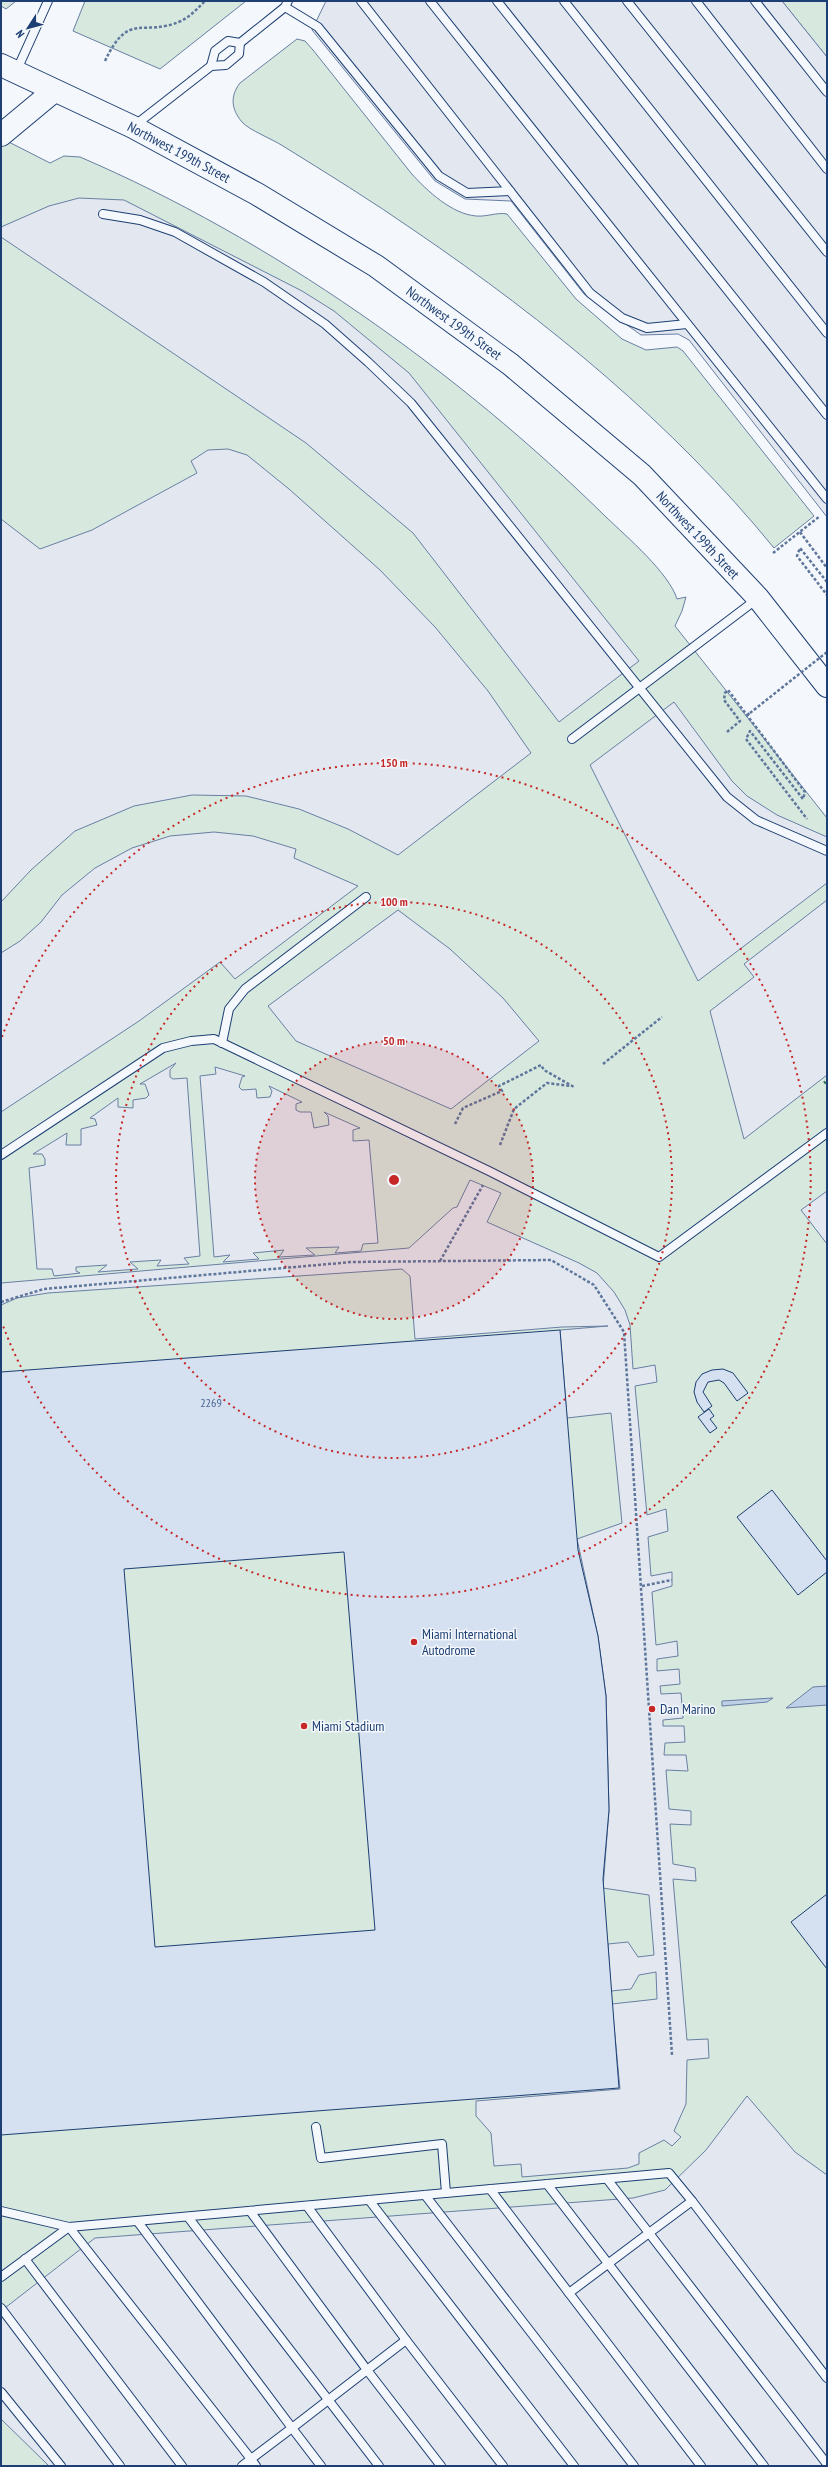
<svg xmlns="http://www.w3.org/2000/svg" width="828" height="2467" viewBox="0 0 828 2467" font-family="'PT Sans Narrow',sans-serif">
<rect width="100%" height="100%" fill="#f4f7fb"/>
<g fill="#d7e8df" stroke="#687fa3">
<polygon points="1,1 16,1 6,9 1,6"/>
<polygon points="85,1 246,1 160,69 73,31"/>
<polygon points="782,1 827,1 827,57"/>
<path d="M297,39L305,41L313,50L411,173C427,191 452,214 476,216C487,217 497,212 507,214L576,299L622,339L646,350L677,347L683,351L814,516L774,548C673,424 547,321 415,231C372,201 328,174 283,146C272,139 249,130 242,122C231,109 230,96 240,83Z"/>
<path d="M1,138L50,163L64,156L80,157C271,239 458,371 606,517C627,537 669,573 677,599L686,597L682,611L675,626L827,818V2466H1Z"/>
</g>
<g fill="#e3e8f0" stroke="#687fa3">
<polygon points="326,1 782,1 827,57 827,517 689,340 678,334 641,335 584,294 511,201 465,199 435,181 312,30"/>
<polygon points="79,198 124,200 302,291 334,311 409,373 639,661 559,722 413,533 306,443 1,237 1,227 49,206"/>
<polygon points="228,449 247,455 289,489 380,570 435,627 488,691 531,753 398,855 348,829 299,809 246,796 192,795 134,806 75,831 31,870 1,902 1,519 40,549 92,530 197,473 191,461 208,450"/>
<polygon points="674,702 732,781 747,796 777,815 827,837 827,883 698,981 590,765"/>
<polygon points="214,832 253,836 296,849 294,858 358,886 235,979 220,962 139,1021 1,1112 1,953 20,941 41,922 62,895 95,868 132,848 170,836"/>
<polygon points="827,900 827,1075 744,1139 710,1011 754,977 744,964"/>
<polygon points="398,910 450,949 503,998 539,1041 451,1109 296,1041 268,1006"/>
<polygon points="176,1063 170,1070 170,1077 173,1079 187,1078 200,1256 184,1258 189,1264 157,1266 161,1260 130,1262 138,1269 98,1272 107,1265 76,1267 76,1271 80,1273 54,1276 52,1269 37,1269 29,1168 45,1165 45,1159 42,1154 33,1154 67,1133 66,1145 81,1145 81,1129 97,1125 95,1119 90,1118 118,1098 118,1107 133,1108 133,1100 146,1098 149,1095 145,1084 140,1084"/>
<polygon points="215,1067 245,1076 242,1077 239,1087 242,1090 256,1089 257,1098 270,1097 272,1091 269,1086 302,1102 296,1104 296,1110 300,1112 311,1112 314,1128 329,1125 328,1116 324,1112 360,1128 353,1130 353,1141 369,1140 378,1243 363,1244 361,1251 335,1253 339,1247 306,1248 315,1255 279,1257 284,1250 253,1253 259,1259 223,1262 230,1255 214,1257 200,1076 216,1074"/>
<polygon points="470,1180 501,1193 487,1222 579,1263 597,1273 614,1292 625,1310 630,1325 633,1369 655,1365 657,1382 635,1386 647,1515 666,1509 668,1531 648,1537 651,1576 672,1572 672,1586 652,1592 656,1645 677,1641 678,1656 657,1659 657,1671 679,1669 680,1684 660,1686 661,1694 681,1693 683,1718 663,1720 663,1726 684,1726 685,1742 665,1743 664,1755 686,1755 688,1771 666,1770 669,1809 691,1811 691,1825 670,1824 673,1864 695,1868 696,1881 673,1879 687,2040 708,2039 709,2058 687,2060 686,2104 674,2131 681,2137 672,2146 664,2140 639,2153 639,2164 628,2168 522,2177 521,2164 494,2166 491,2133 476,2116 476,2101 620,2089 612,2004 657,1999 656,1972 639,1975 631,1989 611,1991 608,1944 628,1942 638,1957 654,1955 649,1895 603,1888 609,1810 606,1696 598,1636 577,1539 622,1523 611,1413 567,1418 560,1330 608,1326 562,1327 415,1339 410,1276 402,1269 48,1293 17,1298 1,1305 1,1283 409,1248 453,1208 457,1207"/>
<polygon points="827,1191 827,1244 801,1210"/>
<polygon points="747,2096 795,2152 827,2175 827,2466 49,2466 1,2419 1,2311 95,2238 633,2198 665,2190 706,2150"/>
</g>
<g fill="#bed0e5" stroke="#687fa3">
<polygon points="827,1686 827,1705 786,1708 813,1687"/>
<polygon points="773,1698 767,1702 722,1706 722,1701"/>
</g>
<g fill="#d5e0f0" stroke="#1d3f73" fill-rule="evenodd">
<path d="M560,1330L578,1550L598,1636L606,1696L609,1810L603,1879L619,2088L1,2135V1372ZM344,1552L375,1930L155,1947L124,1569Z"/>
<polygon points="723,1369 733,1373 748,1393 737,1401 724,1383 719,1380 708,1382 703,1392 712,1406 704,1412 697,1402 694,1392 696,1382 702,1374 712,1370"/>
<polygon points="709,1409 714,1416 710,1419 717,1428 710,1433 698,1417"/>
<polygon points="772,1490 827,1561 827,1572 798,1595 737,1517"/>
<polygon points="827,1894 827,1969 791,1922"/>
</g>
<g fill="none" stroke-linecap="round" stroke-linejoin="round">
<defs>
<g id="lane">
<polyline points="361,1 590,293 622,318 647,328 687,324"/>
<polyline points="430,1 827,499"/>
<polyline points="497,1 827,415"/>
<polyline points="564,1 827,333"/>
<polyline points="627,1 827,252"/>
<polyline points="696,1 827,169"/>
<polyline points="755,1 827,92"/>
<polyline points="285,7 318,27 439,176 467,193 510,191"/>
<polyline points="211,66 215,51 228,41 240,43 285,7 288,1"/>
<polyline points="16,72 48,1"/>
<polyline points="134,126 211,66 226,65 239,54 240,43"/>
<polyline points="103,214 140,220 175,232 264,282 325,324 368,362 411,403 727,797 756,820 827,851"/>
<polyline points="572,739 757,599"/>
<polyline points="222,1043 229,1009 245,989 366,897"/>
<polyline points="1,1155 163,1048 191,1041 214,1039 489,1171 659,1257 827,1133"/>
<polyline points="316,2127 321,2158 442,2144 446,2193"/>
<polyline points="607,2179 649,2233 692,2201 827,2378"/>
<polyline points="547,2184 764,2466"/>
<polyline points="490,2189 569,2293"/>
<polyline points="425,2195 634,2466"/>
<polyline points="369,2200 574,2466"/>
<polyline points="307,2206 406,2340"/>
<polyline points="1,2211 69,2227"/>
<polyline points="188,2217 379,2466"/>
<polyline points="138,2222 292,2428 367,2370 250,2211"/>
<polyline points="25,2259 182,2466"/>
<polyline points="1,2277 69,2227"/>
<polyline points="1,2308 120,2466"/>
<polyline points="1,2392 61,2466"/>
<polyline points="242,2466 251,2459 69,2227 669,2173 692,2201"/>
<polyline points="256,2466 251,2459 292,2428 321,2466"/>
<polyline points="441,2466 367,2370 406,2340 503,2466"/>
<polyline points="701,2466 569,2293 649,2233 827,2464"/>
</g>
<polyline id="primary" points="1,65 133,127 257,194 376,266 510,364 642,475 758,598 827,686"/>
<polyline id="highway" points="1,135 54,91"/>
</defs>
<use href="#lane" stroke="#1d3f73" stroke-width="10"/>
<use href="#primary" stroke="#1d3f73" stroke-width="24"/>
<use href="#highway" stroke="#1d3f73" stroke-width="24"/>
<g stroke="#5e769c" stroke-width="2.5" stroke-dasharray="3 2" stroke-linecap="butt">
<path d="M105,61C129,10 142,38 181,21C191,16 198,8 205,1"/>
<polyline points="800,532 827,568"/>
<polyline points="773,553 820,516"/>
<polyline points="827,582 800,548 797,556 827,595"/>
<polyline points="747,715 750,713"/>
<polyline points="727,732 740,721 724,700 725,693 728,690 805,792 803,799 750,731 746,739 807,819"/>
<polyline points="603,1064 662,1017"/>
<polyline points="455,1124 463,1108 502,1091 499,1086 541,1065 544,1070 574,1087"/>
<polyline points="500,1145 514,1109 547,1083 571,1086"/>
<polyline points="440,1261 483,1185"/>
<polyline points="1,1302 44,1289 352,1262 551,1260 594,1285 624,1332 672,2055"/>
<polyline points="642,1586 672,1580"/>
</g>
<use href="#lane" stroke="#f4f7fb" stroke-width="8"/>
<use href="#primary" stroke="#f4f7fb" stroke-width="22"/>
<use href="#highway" stroke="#f4f7fb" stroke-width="22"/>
<polyline stroke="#5e769c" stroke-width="2.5" stroke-dasharray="3 2" stroke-linecap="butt" points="750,713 827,652"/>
<polyline stroke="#2c6c60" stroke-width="3" stroke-dasharray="2 3" stroke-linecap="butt" points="824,1083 827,1081"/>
</g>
<circle cx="394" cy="1180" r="139" fill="#c62828" fill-opacity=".12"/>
<g fill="none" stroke="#c62828" stroke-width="2" stroke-dasharray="2 4">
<circle cx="394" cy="1180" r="139"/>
<circle cx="394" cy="1180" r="278"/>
<path d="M2 1037A417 417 0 1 1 2 1323"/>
</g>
<g fill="#c62828" stroke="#f4f7fb" stroke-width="1.5">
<circle cx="414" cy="1642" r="4"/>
<circle cx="652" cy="1709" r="4"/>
<circle cx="304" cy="1726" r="4"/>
</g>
<g text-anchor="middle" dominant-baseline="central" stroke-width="3" stroke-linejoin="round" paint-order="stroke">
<g font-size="12" fill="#4b6792">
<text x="211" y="1402">2269</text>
</g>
<g font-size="14" fill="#1d3f73" stroke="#f4f7fb">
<text transform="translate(179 152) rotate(28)">Northwest 199th Street</text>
<text transform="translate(454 323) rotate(36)">Northwest 199th Street</text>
<text transform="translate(698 535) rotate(47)">Northwest 199th Street</text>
</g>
<g font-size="14" fill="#1d3f73" stroke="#f4f7fb" text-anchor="start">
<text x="422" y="1634">Miami International<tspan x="422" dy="16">Autodrome</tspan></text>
<text x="660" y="1709">Dan Marino</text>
<text x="312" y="1726">Miami Stadium</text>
</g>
</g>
<circle cx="394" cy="1180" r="6" fill="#c62828" stroke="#f4f7fb" stroke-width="2"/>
<g font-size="12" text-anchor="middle" font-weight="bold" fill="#c62828" stroke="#f4f7fb" stroke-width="3" stroke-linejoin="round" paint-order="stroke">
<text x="394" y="767">150 m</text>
<text x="394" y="906">100 m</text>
<text x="394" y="1045">50 m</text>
</g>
<rect width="828" height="2467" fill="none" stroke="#1d3f73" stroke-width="4"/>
<g transform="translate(28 28) rotate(234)" stroke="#f4f7fb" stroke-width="3" paint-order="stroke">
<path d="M0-3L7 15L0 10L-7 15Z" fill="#1d3f73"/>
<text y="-6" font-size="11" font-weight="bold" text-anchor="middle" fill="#1d3f73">N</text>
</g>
</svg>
